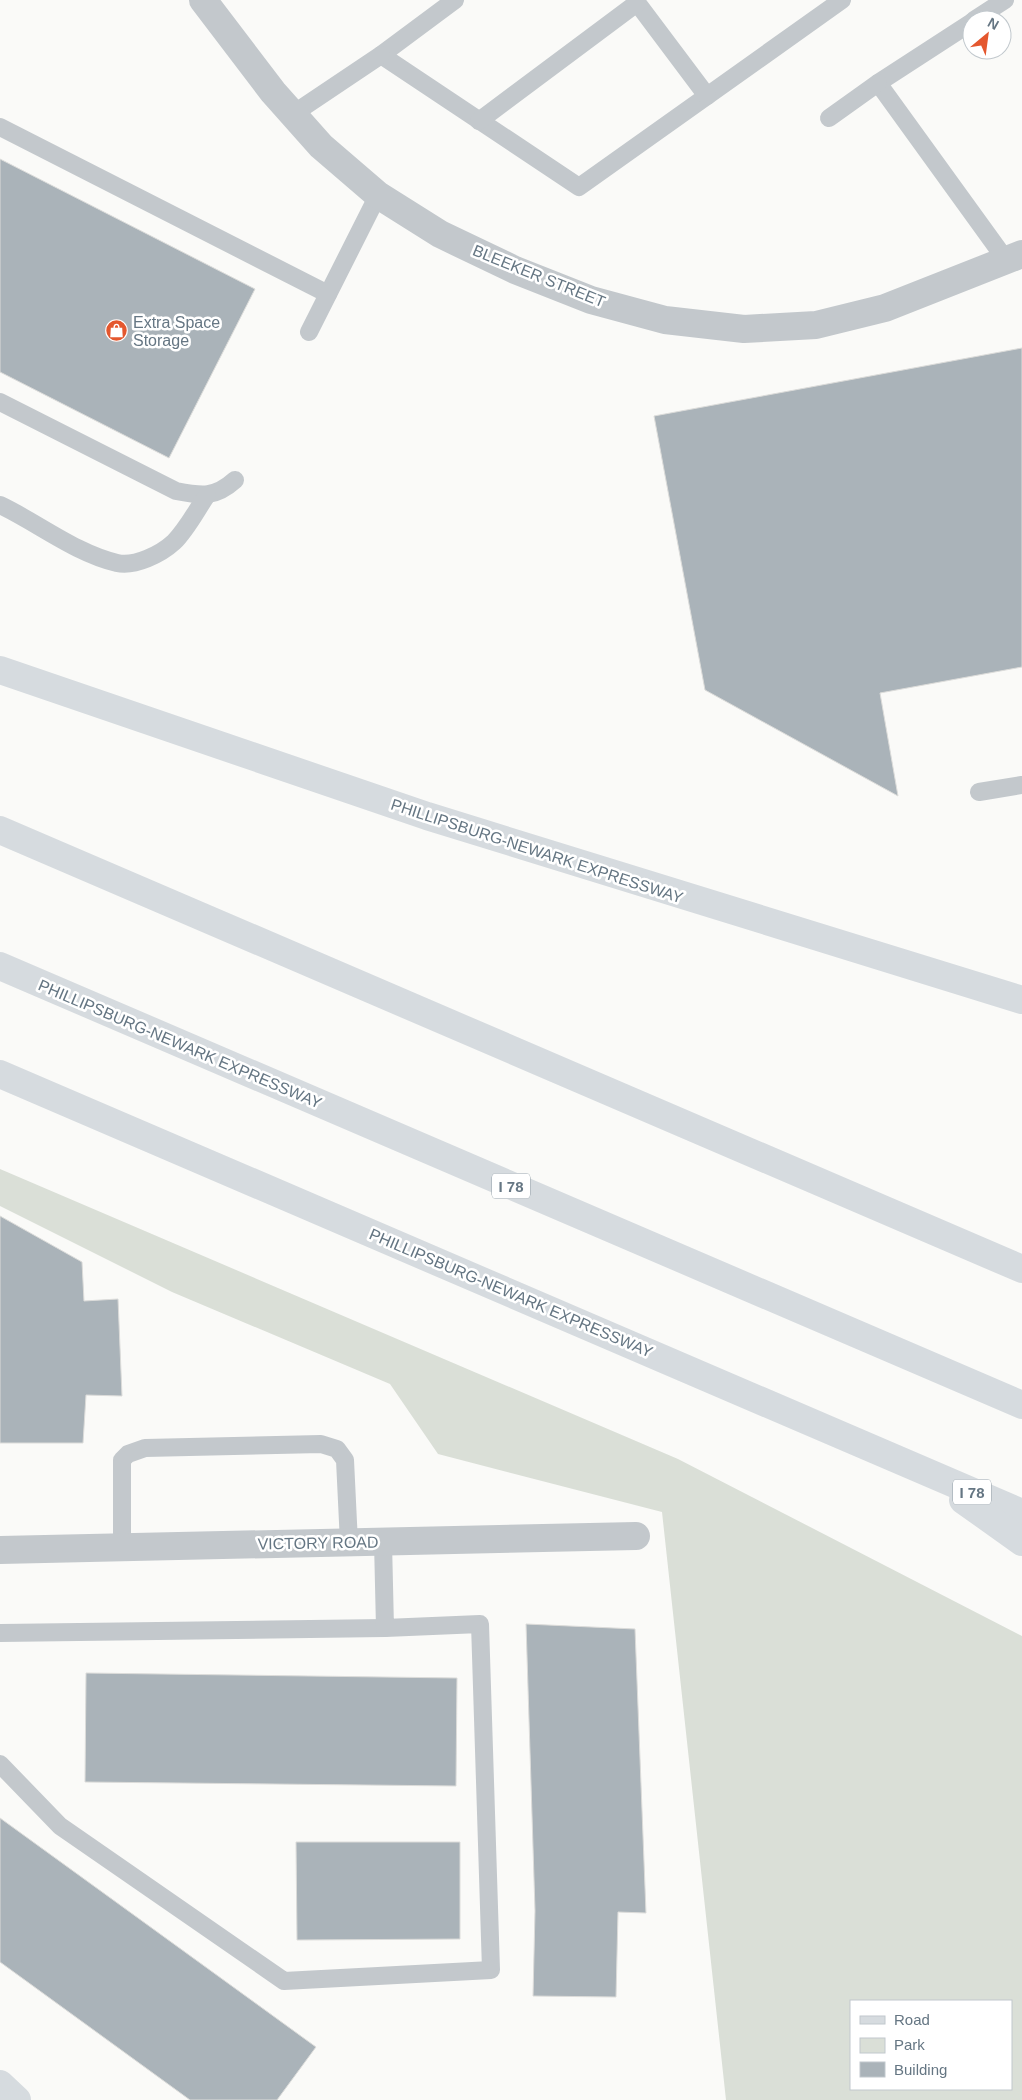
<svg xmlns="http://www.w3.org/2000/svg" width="1022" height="2100" viewBox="0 0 1022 2100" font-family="Helvetica,sans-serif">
<rect width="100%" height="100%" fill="#fafaf8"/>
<path fill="#dadfd7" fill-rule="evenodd" d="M0,1169L678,1459L1022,1636V2100H726L662,1512L438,1454L390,1384L172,1292L0,1206ZM851,2001H1011V2089H851Z"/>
<g fill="#aab3b9" stroke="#dcdcda">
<polygon points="0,159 255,289 169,458 0,372"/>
<polygon points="1022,348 1022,667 880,693 898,796 705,690 654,416"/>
<polygon points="0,1216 82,1262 84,1301 118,1299 122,1396 86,1395 83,1443 0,1443"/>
<polygon points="526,1624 635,1629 646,1913 618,1912 616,1997 533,1996 535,1911"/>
<polygon points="86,1673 457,1678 456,1786 85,1782"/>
<polygon points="0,1818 316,2047 277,2100 190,2100 0,1962"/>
<polygon points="296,1842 460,1842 460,1939 297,1940"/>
</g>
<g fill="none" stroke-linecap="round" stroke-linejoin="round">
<g stroke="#c3c8cc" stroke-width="18">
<polyline points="455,0 381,55 579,187 842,0"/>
<polyline points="635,0 707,96"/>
<polyline points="974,20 1005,0"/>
<polyline points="972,22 878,83 1006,260"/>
<polyline points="293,114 381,55"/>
<polyline points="829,118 878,83"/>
<polyline points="479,121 637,3"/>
<polyline points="0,127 328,294"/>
<polyline points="309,332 378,195"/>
<path d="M0,402L176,491C202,496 215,498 235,480"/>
<path d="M0,505C38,523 75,553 117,563C135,567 161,554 174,542C187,529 196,511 207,495"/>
<polyline points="979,792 1022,785"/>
<polyline points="122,1548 122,1460 128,1454 145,1448 321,1444 337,1449 345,1460 349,1543"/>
<polyline points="0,1633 385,1628"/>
<polyline points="0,1764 60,1826 284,1981 491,1970 480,1624 385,1628 383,1542"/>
</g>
<g stroke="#c3c8cc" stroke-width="28">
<polyline points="203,0 273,92 321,146 378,195 440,234 515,270 591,300 665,320 744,329 816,325 885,308 1022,254"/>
<polyline points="0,1550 636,1536"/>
</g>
<polyline stroke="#d6dbdf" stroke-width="28" points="0,2084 17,2100"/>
<g stroke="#d6dbdf" stroke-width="28">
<polyline points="0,670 427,816 1022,1000"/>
<polyline points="0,830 1022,1269"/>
<polyline points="0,966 1022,1405"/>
<polyline points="0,1074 1022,1513"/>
<polyline points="963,1500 1022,1542"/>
</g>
</g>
<defs>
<symbol id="shop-disc" viewBox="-11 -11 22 22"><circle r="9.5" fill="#e4572e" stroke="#fff"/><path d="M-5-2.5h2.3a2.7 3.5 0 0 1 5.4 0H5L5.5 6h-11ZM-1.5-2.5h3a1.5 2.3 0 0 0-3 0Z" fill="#fff"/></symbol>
</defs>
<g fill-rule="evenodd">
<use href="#shop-disc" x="104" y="318" width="25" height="25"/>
</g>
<g text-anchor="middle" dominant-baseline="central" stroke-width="5" stroke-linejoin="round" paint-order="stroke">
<g fill="#fff" stroke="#939fa8" stroke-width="1">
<rect x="492" y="1173.5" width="38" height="25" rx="4"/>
<rect x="953" y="1479.5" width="38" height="25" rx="4"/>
</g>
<g font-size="15" font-weight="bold" fill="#657683">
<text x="511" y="1186">I 78</text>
<text x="972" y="1492">I 78</text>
</g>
<g font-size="16" fill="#657683" stroke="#fff">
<text transform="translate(539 276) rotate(22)">BLEEKER STREET</text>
<text transform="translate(537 851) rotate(18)">PHILLIPSBURG-NEWARK EXPRESSWAY</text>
<text transform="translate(180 1044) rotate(23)">PHILLIPSBURG-NEWARK EXPRESSWAY</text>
<text transform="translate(511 1293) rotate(23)">PHILLIPSBURG-NEWARK EXPRESSWAY</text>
<text transform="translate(318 1543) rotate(-1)">VICTORY ROAD</text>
</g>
<g font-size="16" fill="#657683" stroke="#fff" text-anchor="start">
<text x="133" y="322">Extra Space<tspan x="133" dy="18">Storage</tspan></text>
</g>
</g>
<rect x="850" y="2000" width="162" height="90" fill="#ffffff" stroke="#c1c8cd"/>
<rect x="860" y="2016" width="25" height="8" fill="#d6dbdf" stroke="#c1c8cd"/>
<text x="894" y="2025" font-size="15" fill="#657683">Road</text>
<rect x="860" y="2038" width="25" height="15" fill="#dadfd7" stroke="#c1c8cd"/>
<text x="894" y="2050" font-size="15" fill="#657683">Park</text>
<rect x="860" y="2062" width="25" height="15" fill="#aab3b9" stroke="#c1c8cd"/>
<text x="894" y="2075" font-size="15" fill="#657683">Building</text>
<g transform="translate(987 35) rotate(29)"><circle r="24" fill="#ffffff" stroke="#c1c8cd"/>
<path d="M0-4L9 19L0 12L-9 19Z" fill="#e4572e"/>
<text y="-8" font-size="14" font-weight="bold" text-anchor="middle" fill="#657683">N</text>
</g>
</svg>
